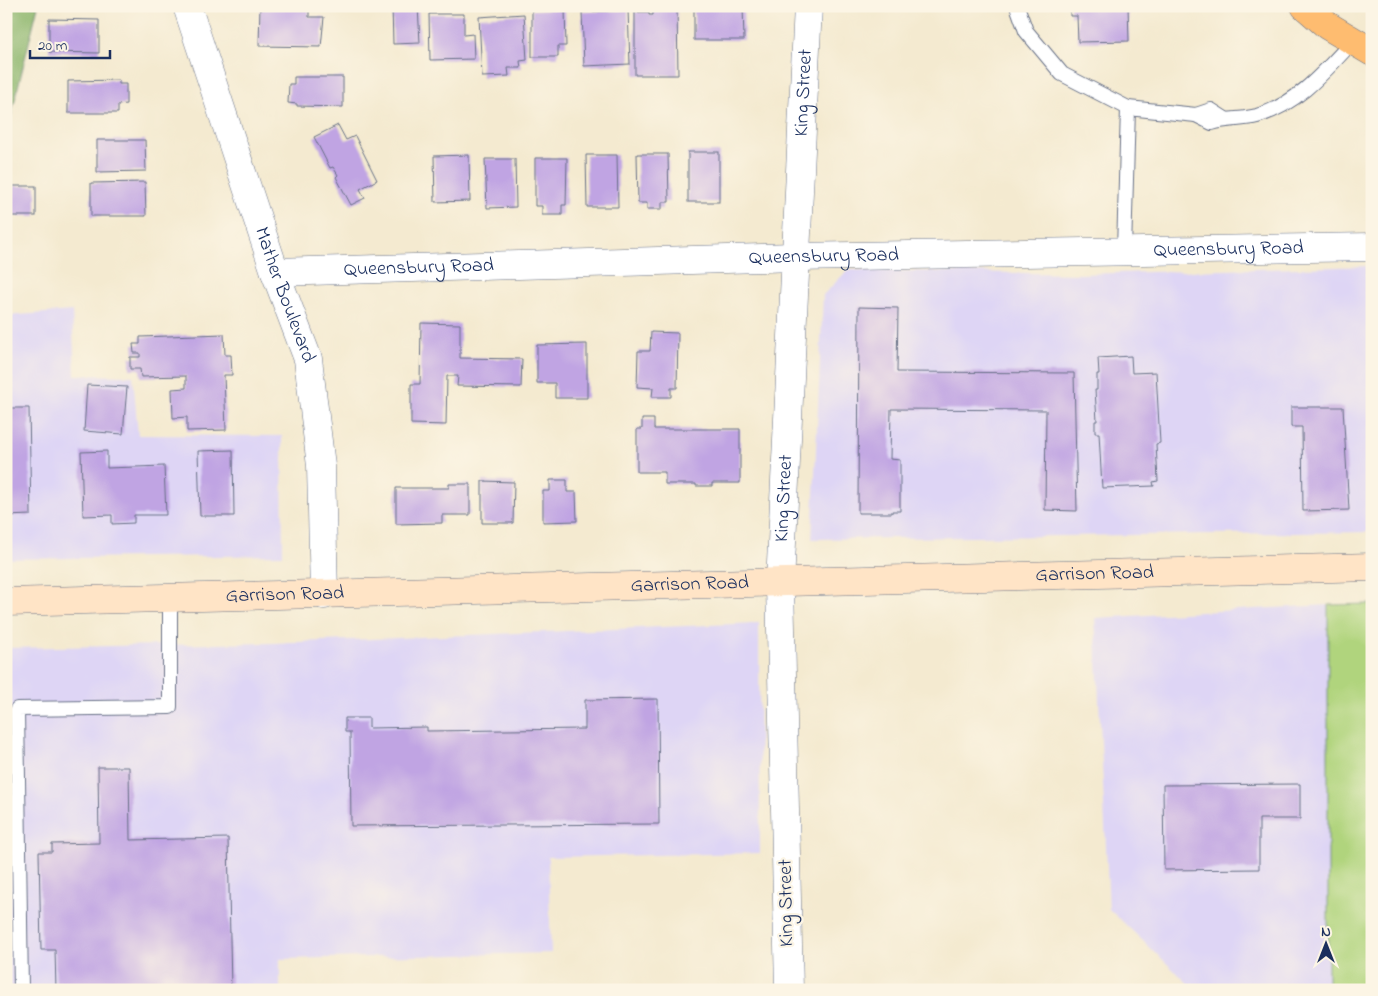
<svg xmlns="http://www.w3.org/2000/svg" width="1378" height="996" viewBox="0 0 1378 996" font-family="'Indie Flower',sans-serif">
<rect width="100%" height="100%" fill="#fcf5e5"/>
<filter id="ink" filterUnits="userSpaceOnUse"><feTurbulence type="fractalNoise" baseFrequency=".02" numOctaves="2"/><feDisplacementMap in="SourceGraphic" scale="10" xChannelSelector="R" yChannelSelector="G"/><feConvolveMatrix kernelMatrix="1 2 1 2 8 2 1 2 1" color-interpolation-filters="sRGB"/></filter>
<filter id="wash" filterUnits="userSpaceOnUse"><feTurbulence type="fractalNoise" baseFrequency=".0096" numOctaves="4" result="noise"/><feDisplacementMap in="SourceGraphic" scale="20" xChannelSelector="R" yChannelSelector="G"/><feGaussianBlur stdDeviation="1.12" result="paint"/><feColorMatrix in="noise" values="0 0 0 0 0 0 0 0 0 0 0 0 0 0 0 0 0 1.4 0 .05"/><feComposite in="paint" operator="in"/></filter>
<g filter="url(#wash)">
<rect width="100%" height="100%" fill="#f4ead0"/>
<g fill="#ded5f5">
<polygon points="1372,266 1372,532 812,539 823,295 848,270 1081,274"/>
<polygon points="72,311 75,375 133,376 138,435 282,436 283,555 6,559 6,316"/>
<polygon points="1328,605 1328,990 1195,990 1109,909 1095,618"/>
<polygon points="759,623 760,853 548,857 551,953 280,959 280,990 6,990 6,648 275,643"/>
</g>
<polygon fill="#b0d47d" stroke="#66826e" points="1372,604 1372,990 1328,990 1328,605"/>
<polygon fill="#8cb66c" stroke="#547265" points="6,6 38,6 6,136"/>
<g id="blocks">
<g fill="#c0a4e3">
<polygon points="260,6 309,7 309,17 324,17 321,47 259,46"/>
<polygon points="392,6 418,6 420,43 393,44"/>
<polygon points="653,6 677,6 678,75 635,75 635,12 649,12 649,15 653,15"/>
<polygon points="694,6 743,6 744,40 694,40"/>
<polygon points="1070,6 1128,6 1129,41 1078,42 1077,16 1070,16"/>
<polygon points="565,9 566,46 558,46 558,57 532,57 532,10"/>
<polygon points="628,10 630,64 584,66 582,12"/>
<polygon points="429,14 464,14 464,35 473,34 474,59 430,60"/>
<polygon points="524,14 527,60 520,61 521,68 508,68 509,76 482,77 479,17"/>
<polygon points="49,19 99,20 99,53 49,52"/>
<polygon points="294,77 343,77 343,107 297,106 297,104 288,103 289,84 294,84"/>
<polygon points="119,80 119,84 126,84 126,104 118,105 118,113 68,113 68,81"/>
<polygon points="338,125 346,140 355,136 377,180 360,189 365,198 351,205 336,177 338,175 333,167 330,168 314,137"/>
<polygon points="97,140 145,140 146,171 97,172"/>
<rect x="688" y="152" width="31" height="50"/>
<polygon points="637,154 668,154 669,202 662,202 662,209 647,209 647,203 638,203"/>
<polygon points="469,155 470,201 435,202 434,156"/>
<polygon points="586,155 617,155 618,207 587,207"/>
<polygon points="535,158 567,158 566,205 562,205 562,215 542,215 542,206 535,206"/>
<polygon points="485,159 515,159 516,207 487,208"/>
<polygon points="145,182 146,216 91,216 91,183"/>
<rect x="6" y="186" width="30" height="30"/>
<polygon points="859,307 898,308 897,372 1074,373 1077,511 1045,510 1046,410 891,409 890,459 900,460 900,511 892,511 892,513 858,513"/>
<polygon points="421,323 460,324 460,358 522,359 521,387 457,386 458,376 447,376 446,425 411,424 411,384 420,384"/>
<polygon points="651,332 678,333 677,388 671,388 671,397 652,397 653,388 637,387 638,351 650,351"/>
<polygon points="224,334 225,355 231,355 232,375 224,375 226,430 187,431 187,417 173,418 172,389 186,388 186,376 141,377 140,369 130,369 130,357 140,357 140,353 134,353 133,344 140,344 140,337"/>
<polygon points="587,344 587,398 555,398 555,383 537,383 537,345"/>
<polygon points="1131,356 1132,373 1156,372 1160,443 1156,444 1158,481 1153,482 1154,486 1102,488 1099,433 1095,433 1095,421 1097,421 1095,390 1097,390 1097,374 1099,374 1098,358"/>
<polygon points="87,385 127,387 123,434 84,431"/>
<polygon points="1291,407 1343,407 1349,510 1303,511 1302,427 1291,427"/>
<polygon points="6,408 29,408 31,515 6,516"/>
<polygon points="642,419 654,419 654,429 740,429 740,483 712,483 712,486 696,486 696,484 665,484 665,472 637,472 637,429 642,429"/>
<polygon points="233,450 234,516 200,516 198,451"/>
<polygon points="107,451 107,468 164,466 166,515 134,515 134,523 112,524 112,515 83,516 81,452"/>
<polygon points="550,480 567,480 567,492 576,492 577,521 543,522 543,491 550,491"/>
<polygon points="482,481 514,482 513,523 482,523"/>
<polygon points="449,484 470,484 470,515 442,515 442,523 396,524 396,488 449,488"/>
<polygon points="658,699 659,824 351,826 350,732 345,732 345,718 369,718 369,728 427,727 427,731 585,729 585,700"/>
<polygon points="98,767 129,767 130,840 228,838 231,990 56,990 55,950 41,950 39,852 52,852 52,844 99,843"/>
<polygon points="1300,784 1300,819 1259,819 1259,869 1164,870 1163,785"/>
</g>
</g>
</g>
<g filter="url(#ink)">
<use href="#blocks" fill-opacity="0" stroke="#677086" stroke-width="1"/>
<g fill="none" stroke-linecap="round" stroke-linejoin="round">
<defs>
<g id="service">
<path d="M1017,6L1026,31L1062,74L1128,108L1196,115L1212,123C1227,118 1242,120 1257,116C1298,104 1325,71 1353,41"/>
<polyline points="1196,115 1211,110 1225,119"/>
<polyline points="1124,251 1128,108"/>
<polyline points="21,990 17,709 170,707 170,598"/>
</g>
<g id="minor">
<path id="s1" d="M187,6L275,272L308,359L321,466L324,595"/>
<path id="s2" d="M275,272L795,257L1372,247"/>
<path id="s3" d="M789,990L780,584L808,6"/>
</g>
<g id="secondary">
<path id="s4" d="M6,602L1372,567"/>
</g>
<polyline id="motorway" points="1305,6 1328,26 1372,52"/>
</defs>
<use href="#service" stroke="#677086" stroke-width="16"/>
<use href="#minor" stroke="#677086" stroke-width="29"/>
<use href="#secondary" stroke="#677086" stroke-width="29"/>
<use href="#motorway" stroke="#677086" stroke-width="29"/>
<use href="#service" stroke="#fff" stroke-width="14"/>
<use href="#minor" stroke="#fff" stroke-width="28"/>
<use href="#secondary" stroke="#ffe4c6" stroke-width="28"/>
<use href="#motorway" stroke="#febc70" stroke-width="28"/>
</g>
</g>
<g text-anchor="middle" dominant-baseline="central" stroke-width="4.5" stroke-linejoin="round" paint-order="stroke">
<g font-size="20" fill="#1b2f5e" stroke="#fcf5e5">
<text stroke="none"><textPath href="#s3" startOffset="898">King Street</textPath></text>
<text stroke="none"><textPath href="#s2" startOffset="954">Queensbury Road</textPath></text>
<text stroke="none"><textPath href="#s2" startOffset="549">Queensbury Road</textPath></text>
<text stroke="none"><textPath href="#s2" startOffset="144">Queensbury Road</textPath></text>
<text stroke="none"><textPath href="#s1" startOffset="305">Mather Boulevard</textPath></text>
<text stroke="none"><textPath href="#s3" startOffset="492">King Street</textPath></text>
<text stroke="none"><textPath href="#s4" startOffset="1089">Garrison Road</textPath></text>
<text stroke="none"><textPath href="#s4" startOffset="684">Garrison Road</textPath></text>
<text stroke="none"><textPath href="#s4" startOffset="279">Garrison Road</textPath></text>
<text transform="translate(787 903) rotate(-91)">King Street</text>
</g>
</g>
<rect width="1378" height="996" fill="none" stroke="#fcf5e5" stroke-width="25"/>
<g transform="translate(1326 944)" stroke="#fcf5e5" stroke-width="4" paint-order="stroke">
<path d="M0-4L9 19L0 12L-9 19Z" fill="#1b2f5e"/>
<text y="-8" font-size="14" font-weight="bold" text-anchor="middle" fill="#1b2f5e">N</text>
</g>
<path d="M30 50v8h80v-8" fill="none" stroke="#1b2f5e" stroke-width="2.5"/>
<text x="38" y="50" font-size="15" fill="#1b2f5e" stroke="#fcf5e5" stroke-width="4" paint-order="stroke">20 m</text>
</svg>
